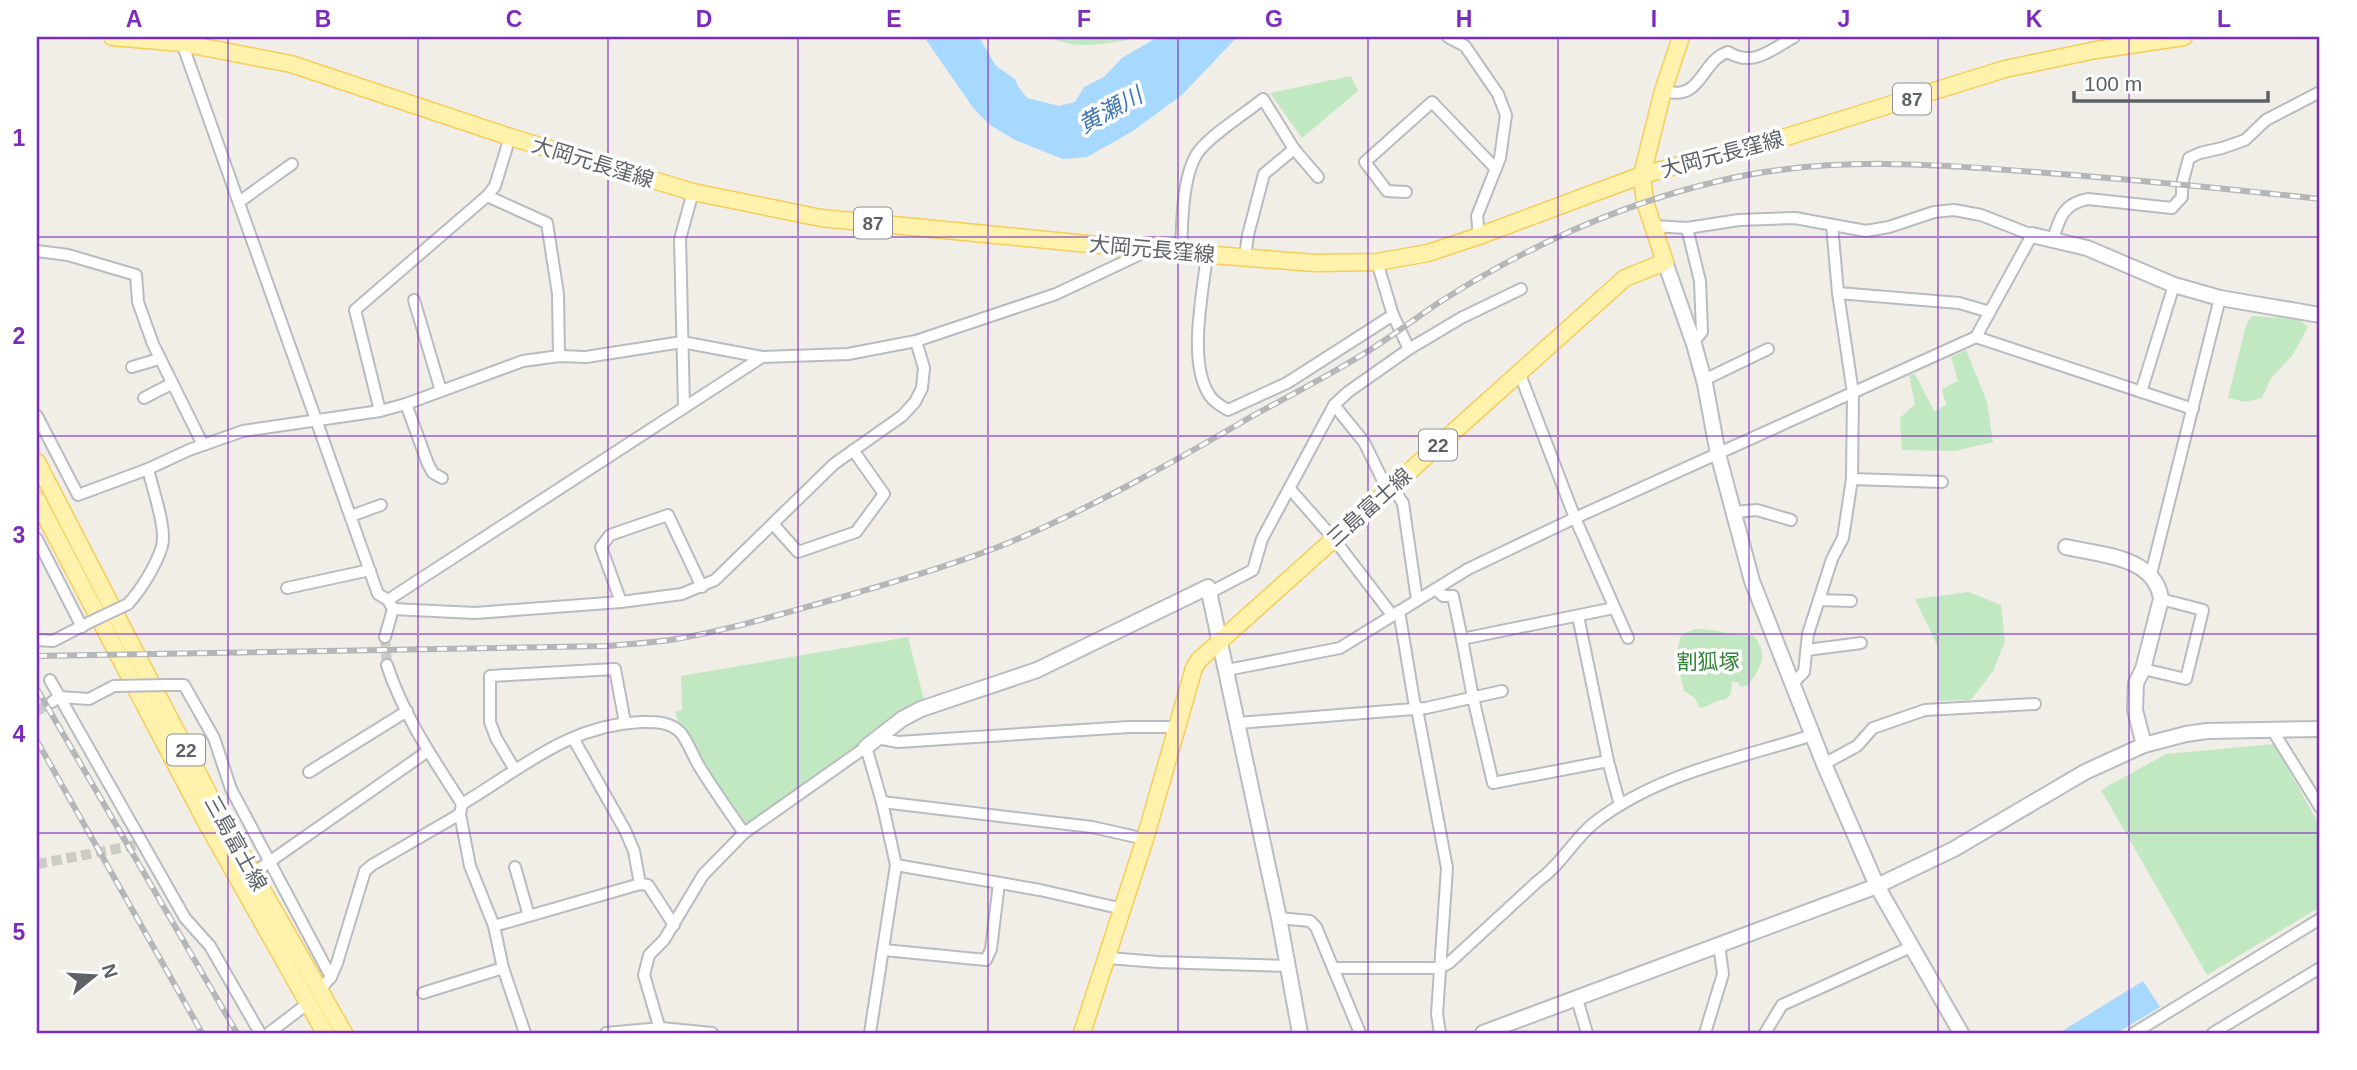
<svg xmlns="http://www.w3.org/2000/svg" width="2357" height="1070" viewBox="0 0 2357 1070" font-family="Arial,'Noto Sans JP',sans-serif">
<rect width="100%" height="100%" fill="#f0eee6"/>
<g fill="#c2e8c2">
<path d="M1048,37H1133L1129,40C1099,44 1077,50 1048,37Z"/>
<polygon points="1351,76 1358,91 1302,138 1270,93"/>
<polygon points="2252,316 2299,319 2308,327 2292,356 2271,378 2262,398 2245,402 2228,398 2246,325"/>
<polygon points="1966,350 1987,402 1993,442 1955,451 1902,450 1900,418 1915,404 1909,375 1915,374 1934,411 1946,405 1942,389 1958,381 1951,357"/>
<polygon points="1969,592 2001,605 2005,641 1993,671 1971,700 1938,701 1938,647 1915,599"/>
<path d="M1695,629C1715,628 1734,637 1753,635C1770,654 1761,667 1748,685L1741,687L1738,682H1732L1731,694L1725,700C1714,699 1710,707 1700,708L1694,697L1684,691L1676,657L1681,635Z"/>
<polygon points="908,637 924,700 748,825 686,743 675,712 682,710 681,676"/>
<polygon points="2275,744 2320,827 2320,907 2207,975 2101,790 2166,754"/>
</g>
<g fill="#a7d8ff">
<polygon points="924,37 979,37 996,66 1015,79 1019,88 1027,98 1059,106 1075,102 1084,87 1104,77 1122,58 1158,37 1237,37 1183,94 1133,131 1087,157 1063,159 1015,140 990,125 974,109"/>
<polygon points="2143,981 2160,1007 2117,1033 2059,1033"/>
</g>
<g fill="none" stroke-linecap="round" stroke-linejoin="round">
<g stroke="#cbcbc6" stroke-width="10" stroke-dasharray="10 5" stroke-linecap="butt">
<polyline points="385,637 387,665"/>
<polyline points="37,711 52,702"/>
<polyline points="37,864 136,845"/>
</g>
<defs>
<g id="street">
<polyline points="1448,37 1465,46 1498,94 1506,115 1500,158 1477,216 1479,236"/>
<polyline points="182,43 378,594 388,600 393,609 385,637"/>
<path d="M1663,91C1703,102 1700,61 1728,52C1753,68 1772,49 1794,37"/>
<polyline points="1406,192 1387,191 1365,162 1432,102 1496,169"/>
<polyline points="487,196 547,223 558,294 559,356"/>
<polyline points="239,202 292,164"/>
<polyline points="1687,228 1700,281 1702,332 1693,342"/>
<path d="M2053,240C2059,218 2064,203 2088,199L2172,208L2182,197V184L2189,158L2200,153L2222,148L2245,140L2266,120L2320,92"/>
<polyline points="37,251 68,255 136,275 138,302 153,344 203,445"/>
<path d="M1181,252C1182,225 1182,173 1199,151C1212,134 1246,113 1263,99L1294,149L1318,177"/>
<path d="M1207,254C1203,293 1187,363 1210,396C1215,403 1221,406 1228,410L1287,383L1393,315"/>
<polyline points="1245,257 1248,235 1264,174 1294,149"/>
<polyline points="1838,293 1959,303 1990,312"/>
<polyline points="414,300 441,391"/>
<polyline points="1976,337 2193,409"/>
<polyline points="1409,349 1461,318 1521,289"/>
<polyline points="132,367 159,359"/>
<polyline points="1519,372 1575,518 1628,638"/>
<polyline points="1704,380 1768,349"/>
<polyline points="2141,392 2174,285"/>
<polyline points="144,398 171,384"/>
<polyline points="406,404 428,464 433,473 442,478"/>
<polyline points="1334,405 1364,442 1388,491"/>
<polyline points="684,406 680,239 693,192"/>
<polyline points="380,411 355,310 487,196 495,186 510,137"/>
<polyline points="37,416 78,495 148,469 189,450 243,431 380,411 406,404 523,361 559,356 586,357 682,342 762,357 848,354 916,341 1056,294 1147,251"/>
<polyline points="1852,479 1942,482"/>
<polyline points="1392,487 1403,503 1417,600"/>
<polyline points="1290,489 1334,539 1392,615"/>
<polyline points="1734,512 1757,510 1791,520"/>
<polyline points="351,516 381,505"/>
<polyline points="773,524 798,552 856,532 884,494 853,450"/>
<polyline points="37,539 82,627"/>
<polyline points="2151,574 2220,298"/>
<polyline points="287,588 370,570"/>
<polyline points="1436,589 1443,596 1453,596 1462,639"/>
<polyline points="1209,593 1253,570 1262,539 1334,405 1348,392 1409,349 1393,315 1377,262"/>
<polyline points="388,600 762,357"/>
<polyline points="1819,600 1851,601"/>
<polyline points="621,602 601,547 610,535 668,515 702,587"/>
<path d="M128,604C141,590 157,564 162,546C167,529 152,487 148,469"/>
<polyline points="393,609 475,613 621,602 682,594 715,580 834,464 902,416 915,402 922,388 924,368 916,341"/>
<polyline points="1399,611 1414,701 1417,709 1447,868 1437,1014 1440,1033"/>
<polyline points="1578,616 1608,761 1620,805"/>
<polyline points="37,640 53,641 86,624"/>
<polyline points="1807,650 1861,643"/>
<path d="M387,665C403,715 434,760 462,804"/>
<polyline points="2143,669 2186,679 2203,610 2161,599"/>
<polyline points="1227,670 1340,648 1468,569 1575,518 1976,337 2032,235 1981,215 1954,210 1934,212 1889,227 1866,231 1795,218 1739,220 1687,228 1653,226"/>
<polyline points="50,680 185,918 210,946 260,1033"/>
<polyline points="1793,683 1804,672 1808,634 1832,559 1843,538 1852,479 1853,393 1838,293 1832,225"/>
<polyline points="167,685 184,685 214,738 231,789 331,977"/>
<polyline points="52,702 59,697 89,699 114,686"/>
<polyline points="1238,723 1426,708 1502,691"/>
<polyline points="2273,731 2320,807"/>
<polyline points="573,738 625,830 634,851 640,884"/>
<polyline points="877,738 898,742 1129,727 1177,727"/>
<polyline points="1608,761 1493,783 1473,698 1462,639 1614,608"/>
<polyline points="1824,764 1857,746 1873,728 1925,710 2035,704"/>
<polyline points="515,770 496,738 490,722 490,676 615,669 625,723"/>
<polyline points="309,772 407,711"/>
<polyline points="882,802 1092,827 1145,839"/>
<polyline points="896,865 1040,890 1123,909"/>
<polyline points="515,867 529,916"/>
<polyline points="252,874 428,751"/>
<polyline points="1279,918 1310,921 1316,927 1360,1033"/>
<polyline points="494,926 640,884 648,885 674,925"/>
<polyline points="884,950 986,960 991,949 999,883"/>
<polyline points="1108,958 1158,962 1288,966"/>
<path d="M1333,968H1439L1449,963L1538,881C1561,865 1573,840 1594,823C1656,774 1740,758 1813,735"/>
<polyline points="318,992 331,977 337,963 365,871 372,865 460,814"/>
<polyline points="423,993 503,968"/>
<polyline points="1577,999 1587,1033"/>
<polyline points="269,1033 307,1004"/>
<path d="M525,1033L503,968L494,926L470,866L460,814L462,804C521,769 568,725 641,722C655,722 670,721 681,733C688,742 693,756 699,766C713,789 729,811 744,833"/>
<polyline points="606,1033 661,1028 712,1033"/>
<polyline points="661,1033 644,975 649,955 664,940 703,875 744,833 866,747 882,802 896,865 870,1033"/>
<polyline points="1705,1033 1723,974 1719,945"/>
<polyline points="1765,1033 1782,1005 1911,947"/>
<polyline points="2134,1033 2320,919"/>
<polyline points="2213,1033 2320,968"/>
</g>
<g id="secondary">
<polyline points="2032,235 2087,248 2174,285 2220,298 2320,315"/>
<polyline points="1665,262 1694,344 1705,384 1718,454 1752,581 1824,764 1877,886 1961,1033"/>
<path d="M2066,547C2100,555 2155,556 2161,599L2143,669L2136,683L2135,710L2144,745"/>
<polyline points="866,747 902,719 921,709 1037,670 1208,587 1279,918 1300,1033"/>
<polyline points="1483,1033 1877,886 1954,849 2085,772 2144,745 2186,734 2207,731 2320,729"/>
</g>
<g id="primary">
<polyline points="112,37 182,43 291,64 510,137 693,192 821,218 1150,250 1315,263 1377,262 1428,253 1479,236 1642,175 1783,138 2005,69 2096,50 2184,37"/>
<polyline points="37,462 219,814 344,1033"/>
<polyline points="37,500 206,822 325,1033"/>
<polyline points="1082,1033 1145,839 1194,668 1199,660 1625,278 1665,262 1645,202 1642,175 1663,91 1681,37"/>
</g>
</defs>
<use href="#street" stroke="#b8bbc0" stroke-width="14"/>
<use href="#secondary" stroke="#b9bcc2" stroke-width="18"/>
<use href="#primary" stroke="#f7cc58" stroke-width="19"/>
<use href="#street" stroke="#fff" stroke-width="10"/>
<use href="#secondary" stroke="#fff" stroke-width="14"/>
<use href="#primary" stroke="#fff2ac" stroke-width="16"/>
<defs>
<g id="rail">
<path d="M37,656L607,646C628,644 649,643 670,640C727,631 784,613 839,598C897,581 957,564 1013,541C1097,505 1177,460 1256,414C1291,395 1326,377 1360,356C1389,339 1415,318 1443,300C1528,246 1621,204 1719,181C1826,155 1939,164 2047,173C2138,180 2229,189 2320,199"/>
<polyline points="37,689 237,1033"/>
<polyline points="37,741 202,1033"/>
</g>
</defs>
<use href="#rail" stroke="#b5b6b7" stroke-width="6"/>
<use href="#rail" stroke="#fff" stroke-width="3.5" stroke-dasharray="10" stroke-linecap="butt"/>
<defs>
<g id="street-bridge">
<polyline points="86,624 128,604"/>
<polyline points="114,686 167,685"/>
</g>
</defs>
<use href="#street-bridge" stroke="#b8bbc0" stroke-width="14" stroke-linecap="butt"/>
<use href="#street-bridge" stroke="#fff" stroke-width="10"/>
</g>
<path fill="none" stroke="#7b2cbf" stroke-width="2" stroke-opacity="0.55" d="M228,37V1033M418,37V1033M608,37V1033M798,37V1033M988,37V1033M1178,37V1033M1368,37V1033M1558,37V1033M1749,37V1033M1938,37V1033M2129,37V1033M37,237H2320M37,436H2320M37,634H2320M37,833H2320"/>
<g text-anchor="middle" dominant-baseline="central" stroke-width="7" stroke-linejoin="round" paint-order="stroke">
<g fill="#fff" stroke="#8e9195" stroke-width="2">
<rect x="1893" y="83.5" width="38" height="31" rx="5"/>
<rect x="854" y="207.5" width="38" height="31" rx="5"/>
<rect x="1419" y="429.5" width="38" height="31" rx="5"/>
<rect x="167" y="734.5" width="38" height="31" rx="5"/>
</g>
<g font-size="19" font-weight="bold" fill="#5d6267">
<text x="1912" y="99">87</text>
<text x="873" y="223">87</text>
<text x="1438" y="445">22</text>
<text x="186" y="750">22</text>
</g>
<g font-size="21" fill="#5d6267" stroke="#fff">
<text transform="translate(1722 154) rotate(-15)">大岡元長窪線</text>
<text transform="translate(593 162) rotate(17)">大岡元長窪線</text>
<text transform="translate(1152 249) rotate(5)">大岡元長窪線</text>
<text transform="translate(1369 507) rotate(-42)">三島富士線</text>
<text transform="translate(236 843) rotate(61)">三島富士線</text>
</g>
<g font-size="21" fill="#308235" stroke="#fff">
<text x="1708" y="661">割狐塚</text>
</g>
<g font-size="23" font-style="italic" fill="#3f78b7" stroke="#fff">
<text transform="translate(1110 110) rotate(-29)">黄瀬川</text>
</g>
</g>
<rect width="2357" height="1070" fill="none" stroke="#ffffff" stroke-width="77"/>
<g transform="translate(94 976) rotate(72)" stroke="#ffffff" stroke-width="5" paint-order="stroke">
<path d="M0-5L12 26L0 18L-12 26Z" fill="#5d6267"/>
<text y="-10" font-size="19" font-weight="bold" text-anchor="middle" fill="#5d6267">N</text>
</g>
<path d="M2074 91v10h194v-10" fill="none" stroke="#5d6267" stroke-width="3.5"/>
<text x="2084" y="91" font-size="21" fill="#5d6267" stroke="#ffffff" stroke-width="5" paint-order="stroke">100 m</text>
<rect x="38" y="38" width="2280" height="994" fill="none" stroke="#7b2cbf" stroke-width="2.5"/>
<g font-size="23" text-anchor="middle" font-weight="bold" fill="#7b2cbf">
<text x="134" y="27">A</text>
<text x="323" y="27">B</text>
<text x="514" y="27">C</text>
<text x="704" y="27">D</text>
<text x="894" y="27">E</text>
<text x="1084" y="27">F</text>
<text x="1274" y="27">G</text>
<text x="1464" y="27">H</text>
<text x="1654" y="27">I</text>
<text x="1844" y="27">J</text>
<text x="2034" y="27">K</text>
<text x="2224" y="27">L</text>
<text x="19" y="146">1</text>
<text x="19" y="344">2</text>
<text x="19" y="543">3</text>
<text x="19" y="742">4</text>
<text x="19" y="940">5</text>
</g>
</svg>
